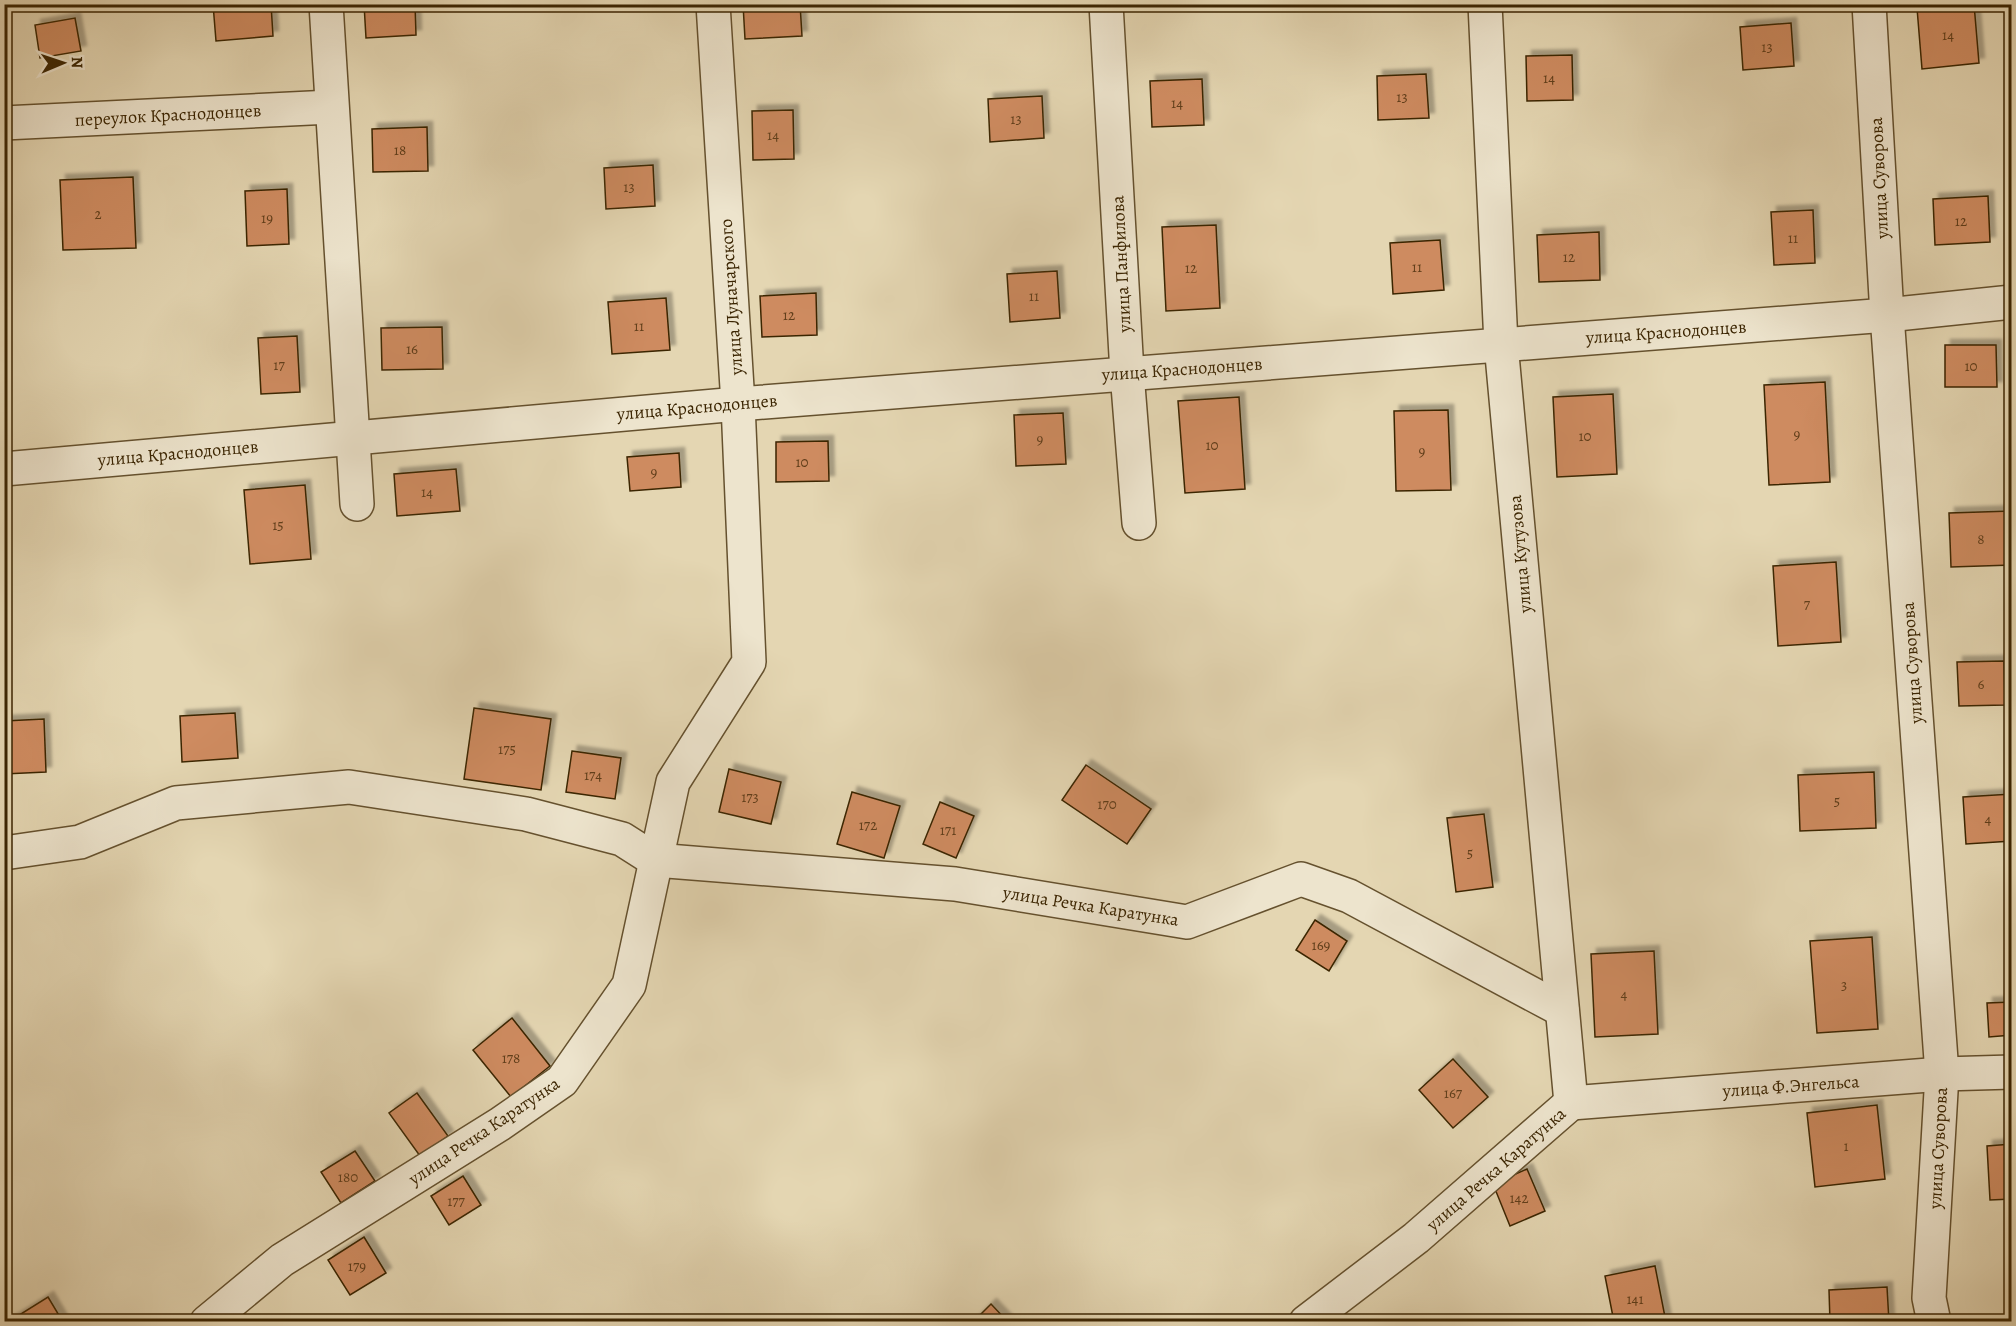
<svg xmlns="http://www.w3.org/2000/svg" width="2016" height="1326" viewBox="0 0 2016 1326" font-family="Alegreya,serif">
<defs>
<filter id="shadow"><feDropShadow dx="5.5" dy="-5.5" stdDeviation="1.5" flood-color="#0004"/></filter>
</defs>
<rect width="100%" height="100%" fill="#e4d6b2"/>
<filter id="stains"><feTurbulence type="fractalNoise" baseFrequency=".00333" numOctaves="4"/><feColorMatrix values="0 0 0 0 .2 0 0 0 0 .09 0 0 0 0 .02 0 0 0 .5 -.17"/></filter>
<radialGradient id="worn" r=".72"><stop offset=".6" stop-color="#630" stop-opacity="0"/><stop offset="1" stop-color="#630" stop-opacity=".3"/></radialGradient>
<g fill="#ce8b61" stroke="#3b2502" stroke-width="1.5" filter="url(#shadow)">
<polygon points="213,4 271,4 273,36 216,41"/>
<polygon points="364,4 415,4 416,35 366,38"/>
<polygon points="599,4 644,4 644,6 599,7"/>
<polygon points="743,4 800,4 802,36 745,39"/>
<polygon points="1948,4 1974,4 1979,63 1922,69 1917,8"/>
<polygon points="75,18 81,51 40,58 35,25"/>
<polygon points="1791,23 1794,66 1743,70 1740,27"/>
<polygon points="1572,55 1573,100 1527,101 1526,56"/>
<polygon points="1426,74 1429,118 1378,120 1377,76"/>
<polygon points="1202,79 1204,125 1152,127 1150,81"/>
<polygon points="1042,96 1044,138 990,142 988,99"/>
<polygon points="793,110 794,159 753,160 752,111"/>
<polygon points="427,127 428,171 373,172 372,129"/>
<polygon points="653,165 655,206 606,209 604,168"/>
<polygon points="133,177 136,248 63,250 60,180"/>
<polygon points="287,189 289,244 247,246 245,191"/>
<polygon points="1988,196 1990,242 1935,245 1933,199"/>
<polygon points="1813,210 1815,263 1774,265 1771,212"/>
<polygon points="1216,225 1220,308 1166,311 1162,227"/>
<polygon points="1599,232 1600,280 1539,282 1537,235"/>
<polygon points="1440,240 1444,290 1393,294 1390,243"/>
<polygon points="1057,271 1060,318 1010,322 1007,274"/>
<polygon points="816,293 817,335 762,337 760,296"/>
<polygon points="666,298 670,350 612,354 608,302"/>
<polygon points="442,327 443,369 382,370 381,328"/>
<polygon points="297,336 300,392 261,394 258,338"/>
<polygon points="1945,345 1996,345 1997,387 1945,387"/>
<polygon points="1825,382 1830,482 1769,485 1764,385"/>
<polygon points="1613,394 1617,474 1557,477 1553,397"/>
<polygon points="1239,397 1245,489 1185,493 1178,401"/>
<polygon points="1448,410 1451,490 1396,491 1394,411"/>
<polygon points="1063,413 1066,464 1016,466 1014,415"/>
<polygon points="828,441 829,481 776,482 776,442"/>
<polygon points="679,453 681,487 630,491 627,457"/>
<polygon points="456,469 460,511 397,516 394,474"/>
<polygon points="305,485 311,559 250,564 244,490"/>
<polygon points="2012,511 2012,565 1951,567 1949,513"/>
<polygon points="1836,562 1841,642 1778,646 1773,566"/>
<polygon points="2004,661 2005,705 1959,706 1957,662"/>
<polygon points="474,708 551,719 541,790 464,779"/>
<polygon points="235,713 238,758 182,762 180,716"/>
<polygon points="44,719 46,772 4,774 4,721"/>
<polygon points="572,751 621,758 615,799 566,792"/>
<polygon points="1086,765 1151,809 1127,844 1062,800"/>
<polygon points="729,769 781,782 771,824 719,812"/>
<polygon points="1874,772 1876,828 1800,831 1798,775"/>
<polygon points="852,792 900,806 884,858 837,844"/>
<polygon points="2012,794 2012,841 1966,844 1963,797"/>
<polygon points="940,802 974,816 956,858 923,844"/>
<polygon points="1484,814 1493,887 1456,892 1447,818"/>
<polygon points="1315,920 1347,941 1329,971 1296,950"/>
<polygon points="1872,937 1878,1029 1817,1033 1810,941"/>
<polygon points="1654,951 1658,1034 1595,1037 1591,954"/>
<polygon points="2012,1002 2012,1035 1989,1037 1987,1003"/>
<polygon points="512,1018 550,1066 511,1097 473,1050"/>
<polygon points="1453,1059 1488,1097 1453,1128 1419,1090"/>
<polygon points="417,1093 448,1136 420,1156 389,1113"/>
<polygon points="1877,1105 1885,1179 1815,1187 1807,1113"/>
<polygon points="2012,1144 2012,1199 1990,1200 1987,1146"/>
<polygon points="355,1151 375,1181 341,1203 321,1172"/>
<polygon points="1527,1169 1545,1211 1510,1226 1493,1184"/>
<polygon points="463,1176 481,1205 449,1225 431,1196"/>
<polygon points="364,1237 386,1273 350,1295 328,1260"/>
<polygon points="1655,1266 1666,1322 1614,1322 1605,1276"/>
<polygon points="1887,1287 1889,1322 1830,1322 1829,1290"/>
<polygon points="48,1297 63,1322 8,1322"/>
<polygon points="991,1304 1008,1322 973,1322"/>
</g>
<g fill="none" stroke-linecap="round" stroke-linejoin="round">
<defs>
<g id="minor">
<polyline points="326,4 357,504"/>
<polyline points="1106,4 1127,373 1139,523"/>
<polyline points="1485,4 1501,344 1571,1103"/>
<polyline points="1869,4 1887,315 1942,1074 1929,1298 1934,1322"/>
<polyline points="4,123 331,107"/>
<polyline points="4,469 738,404 1887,315 2012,302"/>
<polyline points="4,853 80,842 176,803 349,787 526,814 622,839 655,860 955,884 1187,922 1301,879 1349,896 1562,1010"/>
<polyline points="1571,1103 1942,1074 2012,1072"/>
<polyline points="207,1322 282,1260 500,1124 562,1081 629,985 673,782 749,662 738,404 713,4"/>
<polyline points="1306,1322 1416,1238 1571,1103"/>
</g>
</defs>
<use href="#minor" stroke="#65512e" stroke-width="36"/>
<use href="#minor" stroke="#ede4cd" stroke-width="33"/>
</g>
<g text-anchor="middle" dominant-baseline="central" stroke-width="4.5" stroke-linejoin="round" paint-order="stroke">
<g font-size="15" fill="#603e1a">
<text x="1948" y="35">14</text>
<text x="1767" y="47">13</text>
<text x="1549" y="78">14</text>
<text x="1402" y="97">13</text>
<text x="1177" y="103">14</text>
<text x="1016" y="119">13</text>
<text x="773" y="135">14</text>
<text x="400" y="150">18</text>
<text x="629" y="187">13</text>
<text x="98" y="214">2</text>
<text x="267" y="218">19</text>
<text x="1961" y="221">12</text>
<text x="1793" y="238">11</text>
<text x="1569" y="257">12</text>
<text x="1417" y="267">11</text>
<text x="1191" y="268">12</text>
<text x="1034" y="296">11</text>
<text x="789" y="315">12</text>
<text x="639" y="326">11</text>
<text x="412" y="349">16</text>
<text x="279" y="365">17</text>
<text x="1971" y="366">10</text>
<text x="1797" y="434">9</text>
<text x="1585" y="436">10</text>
<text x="1040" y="439">9</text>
<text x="1212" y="445">10</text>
<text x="1422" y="451">9</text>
<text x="802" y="462">10</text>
<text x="654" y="472">9</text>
<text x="427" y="492">14</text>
<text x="278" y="525">15</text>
<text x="1981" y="539">8</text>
<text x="1807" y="604">7</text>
<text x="1981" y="684">6</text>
<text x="507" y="749">175</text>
<text x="593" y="775">174</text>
<text x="750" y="797">173</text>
<text x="1837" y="801">5</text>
<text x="1107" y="804">170</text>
<text x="1988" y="819">4</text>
<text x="868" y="825">172</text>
<text x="948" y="830">171</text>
<text x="1470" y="853">5</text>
<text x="1321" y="945">169</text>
<text x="1844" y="985">3</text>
<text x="1624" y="994">4</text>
<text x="511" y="1058">178</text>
<text x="1453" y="1093">167</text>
<text x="1846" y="1146">1</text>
<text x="348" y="1177">180</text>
<text x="1519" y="1198">142</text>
<text x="456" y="1201">177</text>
<text x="357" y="1266">179</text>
<text x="1635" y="1299">141</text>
</g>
<g font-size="18" fill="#3b2502" stroke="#ede4cd">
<text transform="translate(168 115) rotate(-3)">переулок Краснодонцев</text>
<text transform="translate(1879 178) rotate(-93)">улица Суворова</text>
<text transform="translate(1121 264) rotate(-93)">улица Панфилова</text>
<text transform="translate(731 297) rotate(-94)">улица Луначарского</text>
<text transform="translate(1666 332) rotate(-4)">улица Краснодонцев</text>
<text transform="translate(1182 369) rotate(-4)">улица Краснодонцев</text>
<text transform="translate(697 407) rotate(-5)">улица Краснодонцев</text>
<text transform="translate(178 453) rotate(-5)">улица Краснодонцев</text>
<text transform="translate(1520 554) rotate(-95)">улица Кутузова</text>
<text transform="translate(1912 663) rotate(-94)">улица Суворова</text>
<text transform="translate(1091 906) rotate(9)">улица Речка Каратунка</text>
<text transform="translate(1791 1086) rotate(-4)">улица Ф.Энгельса</text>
<text transform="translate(484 1131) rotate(-34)">улица Речка Каратунка</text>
<text transform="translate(1938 1148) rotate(-87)">улица Суворова</text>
<text transform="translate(1496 1169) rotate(-41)">улица Речка Каратунка</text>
</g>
</g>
<rect width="2016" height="1326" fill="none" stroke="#e4d6b2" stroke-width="24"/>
<rect x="6" y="6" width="2004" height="1314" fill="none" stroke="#3b2502" stroke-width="3"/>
<rect x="12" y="12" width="1992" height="1302" fill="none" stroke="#3b2502" stroke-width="1.5"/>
<g transform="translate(63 63) rotate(88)" stroke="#ede4cd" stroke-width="4.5" paint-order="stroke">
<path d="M0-4.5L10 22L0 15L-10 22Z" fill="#3b2502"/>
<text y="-9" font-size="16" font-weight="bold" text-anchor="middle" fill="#3b2502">N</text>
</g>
<rect width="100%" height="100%" filter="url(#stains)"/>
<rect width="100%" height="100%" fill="url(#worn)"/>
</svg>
